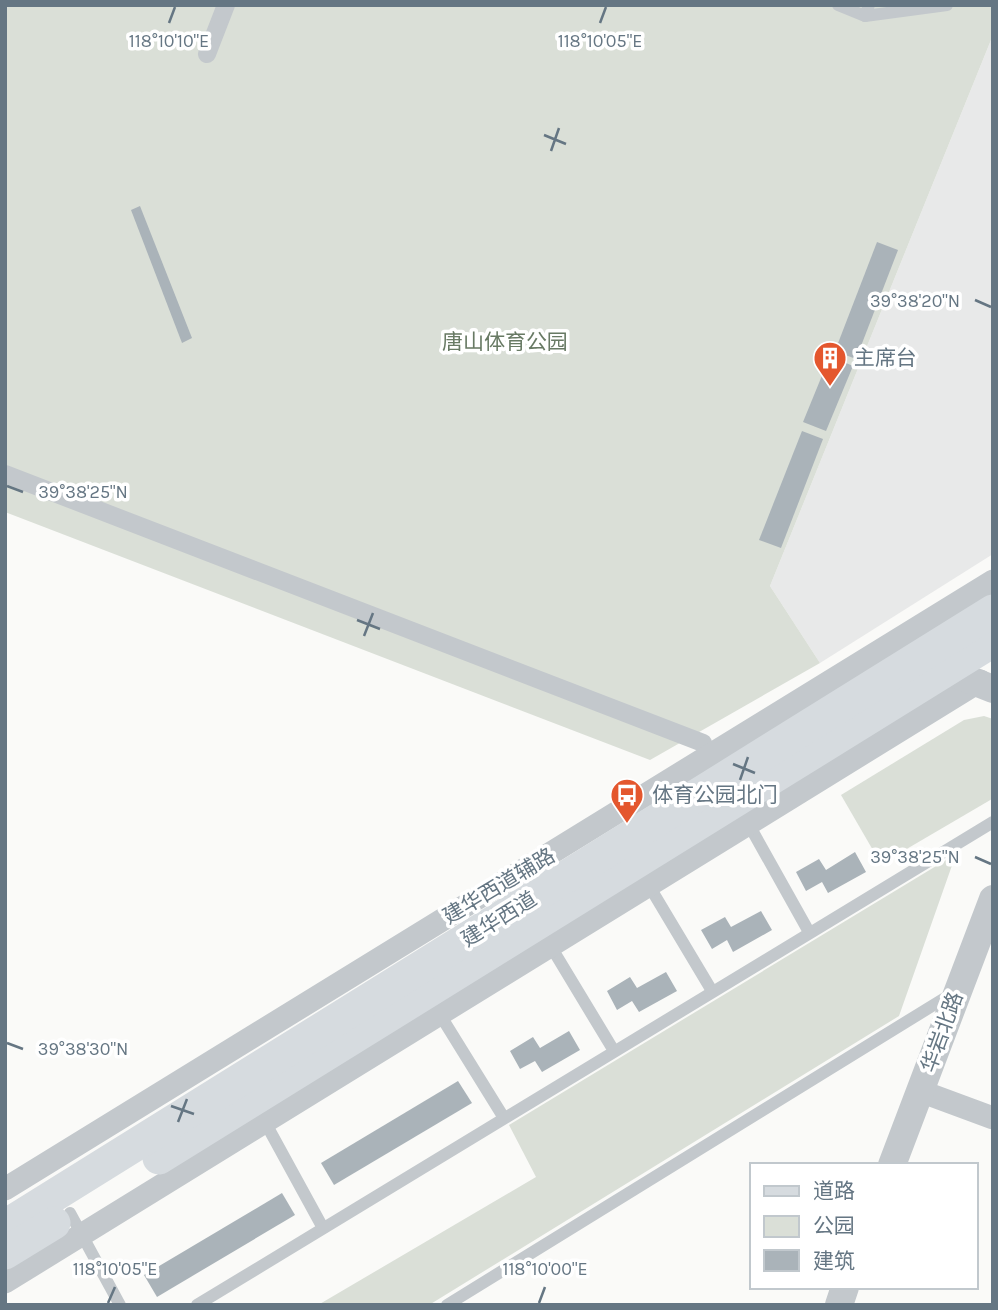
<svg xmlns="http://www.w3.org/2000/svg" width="998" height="1310" viewBox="0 0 998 1310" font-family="Karla,'Noto Sans SC',sans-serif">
<rect width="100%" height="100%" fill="#fafaf8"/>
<polygon fill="#e8e9e9" points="993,35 993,554 820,663 770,586"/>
<g fill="#dadfd7">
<polygon points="5,5 993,5 993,35 770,586 820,663 650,760 5,512"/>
<polygon points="984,716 993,719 992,799 881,864 841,795 964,720"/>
<polygon points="956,854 899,1016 429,1305 318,1305 536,1177 509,1125"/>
</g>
<g fill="#aab3b9">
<polygon points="140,206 192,338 182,343 131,210"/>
<polygon points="877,242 898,250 856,359 835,351"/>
<polygon points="830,356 853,366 826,431 803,422"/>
<polygon points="802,431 823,439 781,548 759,540"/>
<polygon points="855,852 866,872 828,893 822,882 806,891 796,872 819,859 826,870"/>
<polygon points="761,911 772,930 733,952 727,940 712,949 701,930 725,917 731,927"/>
<polygon points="666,972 677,991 639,1012 632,1001 617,1010 607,991 630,977 637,988"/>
<polygon points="569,1031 580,1050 542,1072 535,1061 520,1069 510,1051 533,1037 540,1048"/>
<polygon points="458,1081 472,1103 334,1185 321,1163"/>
<polygon points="282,1193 295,1215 157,1297 144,1275"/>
</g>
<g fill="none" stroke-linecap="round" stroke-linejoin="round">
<g stroke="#c3c8cc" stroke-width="12">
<polyline points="838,5 865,16 869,5"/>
<polyline points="865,16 947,5"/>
<polyline points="748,823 809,932"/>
<polyline points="648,884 712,991"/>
<polyline points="550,945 614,1051"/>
<polyline points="439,1013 504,1118"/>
<polyline points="265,1122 323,1228"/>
<polyline points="70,1213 120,1305"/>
<polyline points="197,1305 993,822"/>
<polyline points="447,1305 953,993"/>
</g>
<g stroke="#c3c8cc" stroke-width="18">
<polyline points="207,54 226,5"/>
<polyline points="5,474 703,743"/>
</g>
<g stroke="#c3c8cc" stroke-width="23">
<polyline points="920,1091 993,1118"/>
<polyline points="5,1189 993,581"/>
<polyline points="5,1282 980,681"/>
</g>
<g stroke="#c3c8cc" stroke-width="28">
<polyline points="945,670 993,689"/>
<polyline points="892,1165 993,899"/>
<polyline points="839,1305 845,1287"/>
</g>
<g stroke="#d6dbdf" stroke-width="33">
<polyline points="159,1158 993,641"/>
<polyline points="5,1226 993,611"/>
<polyline points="5,1253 54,1223"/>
</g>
</g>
<path fill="none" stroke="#657683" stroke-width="2.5" d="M169,23L175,7M600,23L606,7M544,135L566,144M551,151L559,128M975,300L991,307M7,486L23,492M357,620L380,629M364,636L373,613M733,764L755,773M740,780L748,757M975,857L991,864M7,1043L23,1049M171,1106L194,1114M178,1122L187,1099M108,1303L115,1287M539,1303L545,1287"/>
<defs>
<symbol id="building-pin" viewBox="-11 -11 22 30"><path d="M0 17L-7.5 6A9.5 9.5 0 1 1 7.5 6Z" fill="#e4572e" stroke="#fff"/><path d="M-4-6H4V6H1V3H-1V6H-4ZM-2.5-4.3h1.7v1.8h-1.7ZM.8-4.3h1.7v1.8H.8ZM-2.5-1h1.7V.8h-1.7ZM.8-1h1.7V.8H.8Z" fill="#fff"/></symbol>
<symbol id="bus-pin" viewBox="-11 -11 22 30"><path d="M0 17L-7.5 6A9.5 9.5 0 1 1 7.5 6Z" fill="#e4572e" stroke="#fff"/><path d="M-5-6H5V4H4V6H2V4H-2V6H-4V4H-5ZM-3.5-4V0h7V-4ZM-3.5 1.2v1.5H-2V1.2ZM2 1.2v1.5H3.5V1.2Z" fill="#fff"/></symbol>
</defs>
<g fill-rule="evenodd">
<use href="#building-pin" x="811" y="339" width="38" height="52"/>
<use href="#bus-pin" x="608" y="776" width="38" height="52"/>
</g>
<g text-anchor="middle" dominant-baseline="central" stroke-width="7" stroke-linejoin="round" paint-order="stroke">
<g font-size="21" fill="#687a64" stroke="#fff">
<text x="505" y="342">唐山体育公园</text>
</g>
<g font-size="21" fill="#657683" stroke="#fff" text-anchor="start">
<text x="854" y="358">主席台</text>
<text x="652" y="795">体育公园北门</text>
</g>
<g font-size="21" fill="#657683" stroke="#fff">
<text transform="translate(499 886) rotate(-31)">建华西道辅路</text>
<text transform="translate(499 919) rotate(-32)">建华西道</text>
<text transform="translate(942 1032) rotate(-70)">华岩北路</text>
</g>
</g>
<g font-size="18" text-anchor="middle" fill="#657683" stroke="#fff" stroke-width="7" stroke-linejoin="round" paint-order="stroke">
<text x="169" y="47">118°10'10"E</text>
<text x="600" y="47">118°10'05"E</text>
<text x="915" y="307">39°38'20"N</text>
<text x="83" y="498">39°38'25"N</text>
<text x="915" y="863">39°38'25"N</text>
<text x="83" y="1055">39°38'30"N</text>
<text x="115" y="1275">118°10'05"E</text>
<text x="545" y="1275">118°10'00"E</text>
</g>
<rect width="998" height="1310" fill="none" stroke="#657683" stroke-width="14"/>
<rect x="750" y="1163" width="228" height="126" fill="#ffffff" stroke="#c1c8cd" stroke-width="2"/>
<rect x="764" y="1186" width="35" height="10" fill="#d6dbdf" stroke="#c1c8cd" stroke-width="2"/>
<text x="813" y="1198" font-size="21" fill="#657683">道路</text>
<rect x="764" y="1216" width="35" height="21" fill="#dadfd7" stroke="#c1c8cd" stroke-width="2"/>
<text x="813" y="1233" font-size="21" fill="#657683">公园</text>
<rect x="764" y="1250" width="35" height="21" fill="#aab3b9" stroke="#c1c8cd" stroke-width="2"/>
<text x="813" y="1268" font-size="21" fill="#657683">建筑</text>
</svg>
